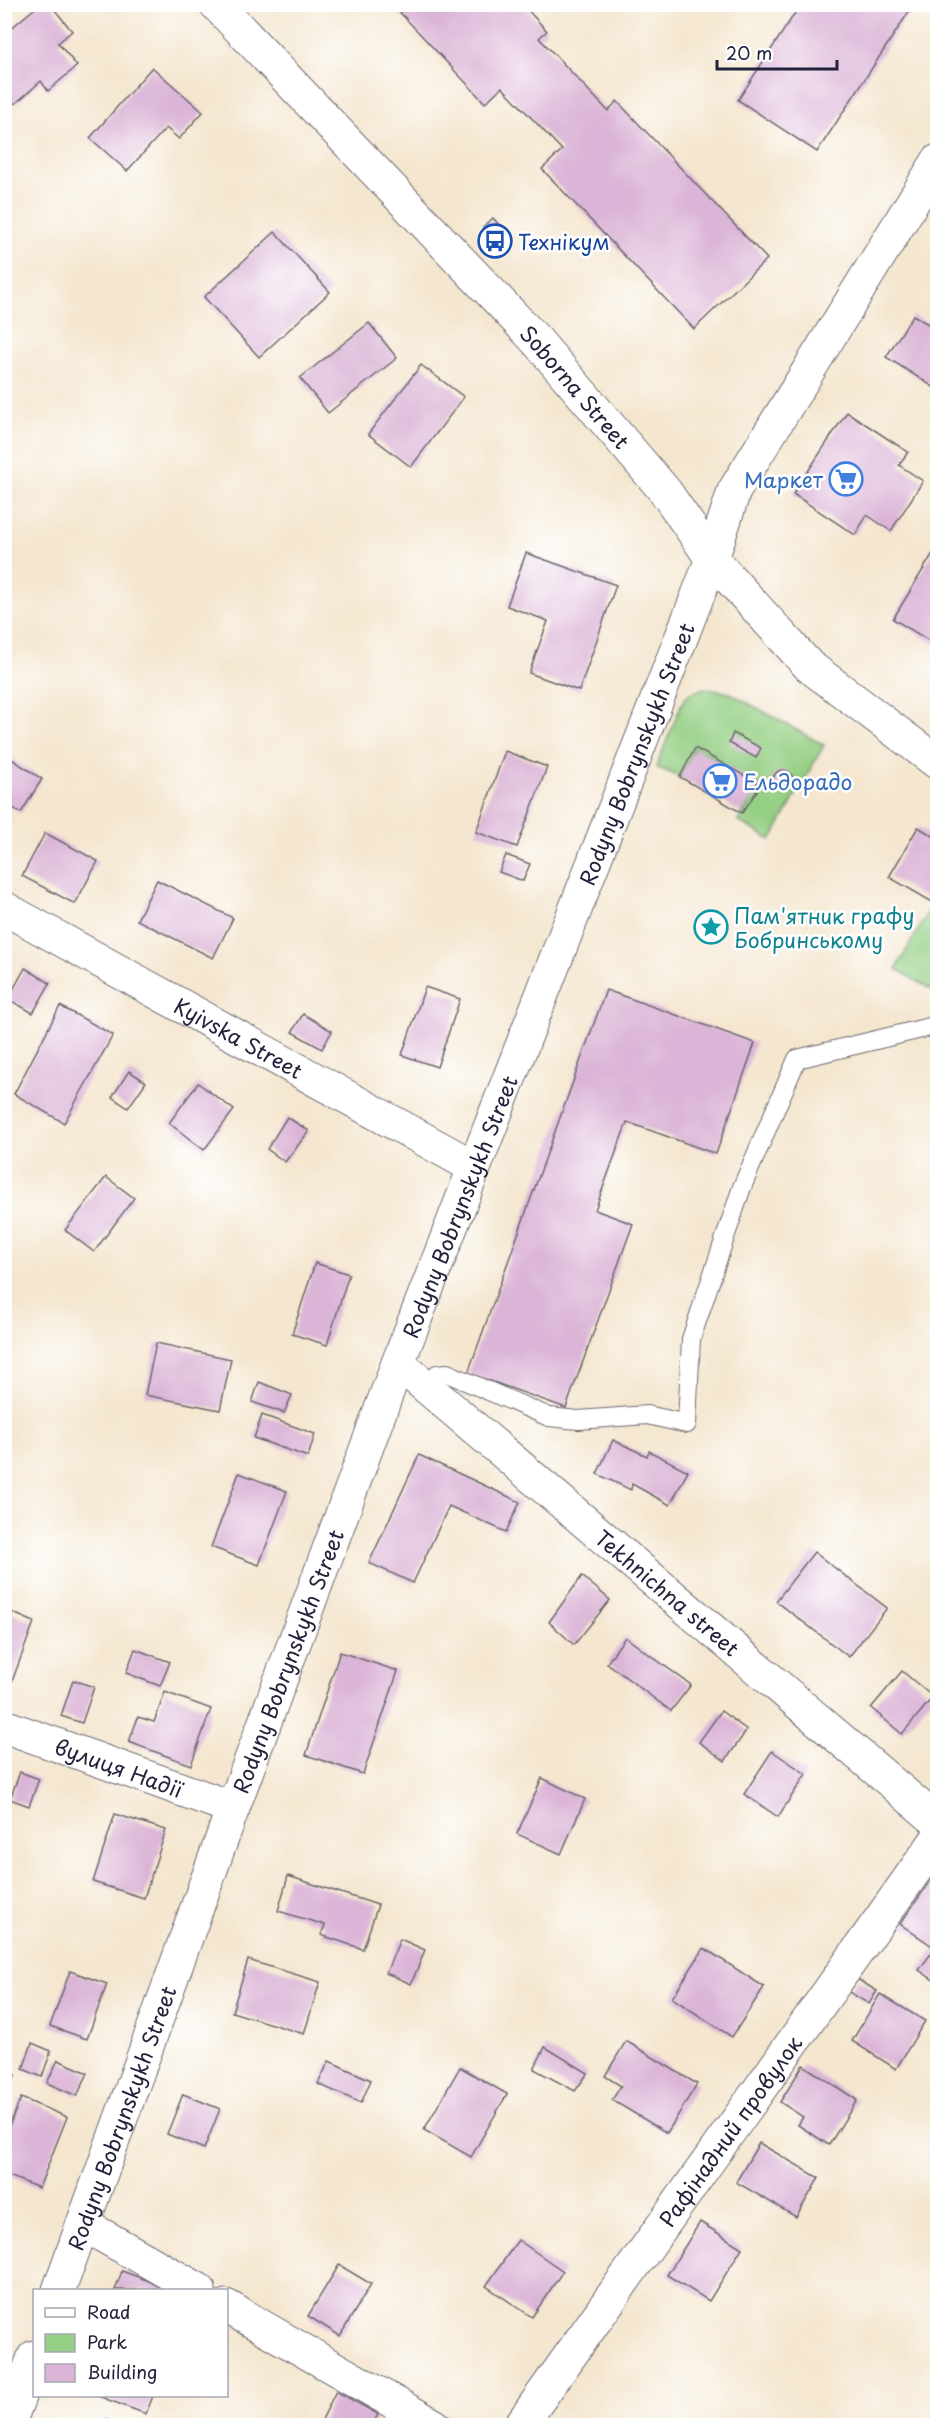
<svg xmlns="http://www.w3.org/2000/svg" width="942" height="2430" viewBox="0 0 942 2430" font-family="'Playpen Sans',sans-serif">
<rect width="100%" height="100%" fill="#fff"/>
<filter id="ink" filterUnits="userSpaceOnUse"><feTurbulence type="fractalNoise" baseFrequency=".0167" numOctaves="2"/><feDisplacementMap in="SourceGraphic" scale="12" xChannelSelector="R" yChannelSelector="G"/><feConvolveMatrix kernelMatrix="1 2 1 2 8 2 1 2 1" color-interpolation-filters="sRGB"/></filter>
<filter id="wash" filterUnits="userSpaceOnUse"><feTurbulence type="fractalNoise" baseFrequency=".008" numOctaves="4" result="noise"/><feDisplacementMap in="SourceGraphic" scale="24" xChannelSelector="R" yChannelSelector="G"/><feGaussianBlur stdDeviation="1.35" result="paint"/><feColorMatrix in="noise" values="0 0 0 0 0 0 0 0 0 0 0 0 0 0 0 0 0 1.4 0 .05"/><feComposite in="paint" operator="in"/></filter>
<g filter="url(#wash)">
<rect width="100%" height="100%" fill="#f4e6cf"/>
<g fill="#94cf83" stroke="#5b785f" stroke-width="1.5">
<polygon points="704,688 730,693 824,745 771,840 738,821 760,785 695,748 680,777 656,767 681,705 688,694"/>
<polygon points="937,896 937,993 896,969"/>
</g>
<g id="blocks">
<g fill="#dbb5d7">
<polygon points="40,4 50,4 72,31 58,43 77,66 48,91 41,81 15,104 4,92 4,34"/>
<polygon points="392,4 522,4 547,31 539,38 608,111 617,101 767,259 694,329 542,169 562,150 502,87 485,103"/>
<polygon points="801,4 914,4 817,152 738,100"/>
<polygon points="152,67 203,112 179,139 166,128 127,171 90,138"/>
<polygon points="493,218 500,226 490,235 483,227"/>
<polygon points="275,232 330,292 259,357 204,297"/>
<polygon points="913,315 938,330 938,390 886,357"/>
<polygon points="369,323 397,358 328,413 300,378"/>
<polygon points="421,365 464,397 411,467 368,434"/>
<polygon points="847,412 908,452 899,465 923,481 891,531 867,515 855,535 793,494"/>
<polygon points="938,545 938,646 893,619"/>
<polygon points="526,553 616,585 579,691 529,673 548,621 507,606"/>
<polygon points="733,733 761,748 756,758 729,743"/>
<polygon points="695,748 761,785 742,813 680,777"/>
<polygon points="505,751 547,767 517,847 476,832"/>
<polygon points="4,754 42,779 21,813 4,803"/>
<circle cx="783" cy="780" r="10"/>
<polygon points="918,827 938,839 938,896 934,903 889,877"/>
<polygon points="45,833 98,861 75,904 22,876"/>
<polygon points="506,855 530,864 523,881 499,872"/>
<polygon points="157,880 233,918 213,958 137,920"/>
<polygon points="25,968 50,983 33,1013 8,999"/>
<polygon points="425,987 460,999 437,1067 402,1055"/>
<polygon points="606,990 755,1043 716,1154 627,1122 595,1210 633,1224 566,1408 468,1373"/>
<polygon points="60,1006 113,1035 64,1123 14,1094"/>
<polygon points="303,1014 332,1031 322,1049 292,1032"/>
<polygon points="129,1071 146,1082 128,1108 112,1097"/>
<polygon points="198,1083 234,1110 204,1150 169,1123"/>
<polygon points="287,1117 309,1131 285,1162 267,1149"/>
<polygon points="106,1177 134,1198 94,1252 65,1230"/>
<polygon points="315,1263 349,1274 327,1345 292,1334"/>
<polygon points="156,1343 231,1359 220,1410 145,1395"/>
<polygon points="259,1382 292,1395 284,1413 252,1402"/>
<polygon points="262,1415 315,1434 308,1457 254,1438"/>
<polygon points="613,1440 647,1456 649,1451 688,1471 670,1505 632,1484 631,1490 597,1474"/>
<polygon points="419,1455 520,1502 506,1532 449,1506 413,1583 369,1563"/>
<polygon points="239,1473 287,1491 259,1565 211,1547"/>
<polygon points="814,1552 887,1608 849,1657 776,1601"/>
<polygon points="582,1576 610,1600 574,1645 549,1622"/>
<polygon points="4,1609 34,1622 8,1692 4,1691"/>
<polygon points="625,1637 691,1685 671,1711 607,1663"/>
<polygon points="135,1649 170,1662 160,1686 126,1673"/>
<polygon points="340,1652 398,1671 363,1774 306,1755"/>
<polygon points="902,1671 933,1697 902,1734 871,1708"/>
<polygon points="73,1680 94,1687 82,1723 61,1716"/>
<polygon points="165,1692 211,1709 191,1765 129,1742 138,1717 154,1722"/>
<polygon points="721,1711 747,1730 725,1761 699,1742"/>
<polygon points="772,1751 806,1774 778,1817 744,1794"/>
<polygon points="20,1772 39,1779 29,1806 10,1799"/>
<polygon points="542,1778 585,1799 561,1854 517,1834"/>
<polygon points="115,1814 166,1830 144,1898 93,1882"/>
<polygon points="938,1870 938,1983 919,1970 935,1948 900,1924"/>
<polygon points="288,1876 378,1905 363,1949 321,1935 325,1925 278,1911"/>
<polygon points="400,1939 425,1950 411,1984 386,1973"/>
<polygon points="704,1948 764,1987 732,2037 672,1998"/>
<polygon points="248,1960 320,1982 304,2034 232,2012"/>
<polygon points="70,1971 107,1984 87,2039 50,2026"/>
<polygon points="857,1979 877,1991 869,2004 849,1992"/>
<polygon points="880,1994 925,2021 896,2069 852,2041"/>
<polygon points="626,2041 697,2084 667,2133 612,2100 621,2086 605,2076"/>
<polygon points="32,2043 51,2051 42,2077 23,2069"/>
<polygon points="545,2047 588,2073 575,2091 534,2069"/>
<polygon points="58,2060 88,2073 77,2096 47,2083"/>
<polygon points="329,2061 371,2080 361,2103 318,2084"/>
<polygon points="803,2065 857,2100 829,2145 798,2125 803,2117 780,2102"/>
<polygon points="460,2067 507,2094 471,2157 424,2130"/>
<polygon points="4,2071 15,2075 9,2091 4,2090"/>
<polygon points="183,2094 220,2109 204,2149 167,2134"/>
<polygon points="21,2098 67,2117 39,2188 4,2174 4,2138"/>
<polygon points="759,2143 819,2178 796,2217 736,2182"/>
<polygon points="700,2222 742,2248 709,2301 667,2275"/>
<polygon points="518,2240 563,2271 532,2317 486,2286"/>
<polygon points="339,2265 371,2284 340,2336 308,2316"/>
<polygon points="122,2271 173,2290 115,2290"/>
<polygon points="336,2391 378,2414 372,2426 319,2426"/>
<polygon points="98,2396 153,2396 146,2414"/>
<polygon points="105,2419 121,2425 121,2426 102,2426"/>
</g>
</g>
</g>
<g filter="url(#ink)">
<use href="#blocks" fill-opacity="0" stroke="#6c676f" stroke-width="1.5"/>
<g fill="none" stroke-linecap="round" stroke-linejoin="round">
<defs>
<polyline id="service" points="427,1387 437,1374 447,1373 549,1417 578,1420 647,1415 687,1424 691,1339 742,1187 797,1059 938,1025"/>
<g id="minor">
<path id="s1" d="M4,908L474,1167"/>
<path id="s2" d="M398,1363L938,1822"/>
<path id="s3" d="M4,1726L233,1808"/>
<polyline points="84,2225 199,2290"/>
<path id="s4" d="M59,2290L233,1808L398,1363L712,559L734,491L938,161"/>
<polyline points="226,2306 435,2426"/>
<polyline points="8,2426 34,2357"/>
<path id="s5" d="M520,2426L938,1838"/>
</g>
<g id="secondary">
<path id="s6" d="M216,4L536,340L665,491L712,559L809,666L938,763"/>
</g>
</defs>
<use href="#service" stroke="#6c676f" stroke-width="20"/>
<use href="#minor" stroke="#6c676f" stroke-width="35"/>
<use href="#secondary" stroke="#6c676f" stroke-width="35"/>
<use href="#service" stroke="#fff" stroke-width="18"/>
<use href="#minor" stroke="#fff" stroke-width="33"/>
<use href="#secondary" stroke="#fff" stroke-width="33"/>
</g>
</g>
<defs>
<symbol id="bus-ring" viewBox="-11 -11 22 22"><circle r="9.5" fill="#fff" stroke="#1a4fb4" stroke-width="1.5"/><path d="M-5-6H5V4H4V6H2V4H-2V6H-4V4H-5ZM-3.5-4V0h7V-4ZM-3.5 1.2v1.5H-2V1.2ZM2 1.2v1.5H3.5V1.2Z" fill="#1a4fb4"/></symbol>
<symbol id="supermarket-ring" viewBox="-11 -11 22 22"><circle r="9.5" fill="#fff" stroke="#3f7fe0" stroke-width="1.5"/><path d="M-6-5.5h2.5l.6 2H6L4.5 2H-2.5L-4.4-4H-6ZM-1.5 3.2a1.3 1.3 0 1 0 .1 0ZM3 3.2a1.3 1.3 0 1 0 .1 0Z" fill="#3f7fe0"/></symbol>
<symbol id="sight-ring" viewBox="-11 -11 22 22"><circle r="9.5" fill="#fff" stroke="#0f9aa8" stroke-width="1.5"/><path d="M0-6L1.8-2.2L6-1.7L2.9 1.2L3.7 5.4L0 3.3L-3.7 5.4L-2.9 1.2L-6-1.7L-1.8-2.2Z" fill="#0f9aa8"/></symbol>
</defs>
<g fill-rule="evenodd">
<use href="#bus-ring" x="476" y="222" width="38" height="38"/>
<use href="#supermarket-ring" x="827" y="460" width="38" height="38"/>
<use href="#supermarket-ring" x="701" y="762" width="38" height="38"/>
<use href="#sight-ring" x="692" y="908" width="38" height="38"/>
</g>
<g text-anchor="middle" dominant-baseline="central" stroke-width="5" stroke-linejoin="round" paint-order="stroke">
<g font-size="21" fill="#164399" stroke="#fff" text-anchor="start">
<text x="518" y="241">Технікум</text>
</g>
<g font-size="21" fill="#22223b" stroke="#fff">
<text stroke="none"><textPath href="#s6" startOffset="525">Soborna Street</textPath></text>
<text stroke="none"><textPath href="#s4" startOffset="1641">Rodyny Bobrynskykh Street</textPath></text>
<text stroke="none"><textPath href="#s1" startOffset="268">Kyivska Street</textPath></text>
<text stroke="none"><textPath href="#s4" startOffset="1155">Rodyny Bobrynskykh Street</textPath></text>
<text stroke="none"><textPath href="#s2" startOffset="354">Tekhnichna street</textPath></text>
<text stroke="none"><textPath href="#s4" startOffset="669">Rodyny Bobrynskykh Street</textPath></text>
<text stroke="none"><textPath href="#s3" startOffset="122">вулиця Надії</textPath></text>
<text stroke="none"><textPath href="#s4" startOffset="183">Rodyny Bobrynskykh Street</textPath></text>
<text stroke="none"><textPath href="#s5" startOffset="362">Рафінадний провулок</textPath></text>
</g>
<g font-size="21" fill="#366cbe" stroke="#fff" text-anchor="end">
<text x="823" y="479">Маркет</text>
<text x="743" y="781" text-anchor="start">Ельдорадо</text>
</g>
<g font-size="21" fill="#0d838f" stroke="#fff" text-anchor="start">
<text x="734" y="915">Пам'ятник графу<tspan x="734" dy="24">Бобринському</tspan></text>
</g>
</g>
<rect width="942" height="2430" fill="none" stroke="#fff" stroke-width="24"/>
<rect x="33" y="2289" width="195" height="108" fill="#ffffff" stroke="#a7a7b1" stroke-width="1.5"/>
<rect x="45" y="2308" width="30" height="9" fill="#ffffff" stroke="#a7a7b1" stroke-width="1.5"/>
<text x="87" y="2319" font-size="18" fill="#22223b">Road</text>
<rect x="45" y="2334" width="30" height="18" fill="#94cf83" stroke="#a7a7b1" stroke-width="1.5"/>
<text x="87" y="2349" font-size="18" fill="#22223b">Park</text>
<rect x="45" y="2364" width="30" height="18" fill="#dbb5d7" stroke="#a7a7b1" stroke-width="1.5"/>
<text x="87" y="2379" font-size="18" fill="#22223b">Building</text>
<path d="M717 60v9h120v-9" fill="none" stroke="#22223b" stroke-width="3"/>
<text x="726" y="60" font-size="18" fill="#22223b" stroke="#ffffff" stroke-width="4.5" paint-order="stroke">20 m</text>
</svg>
